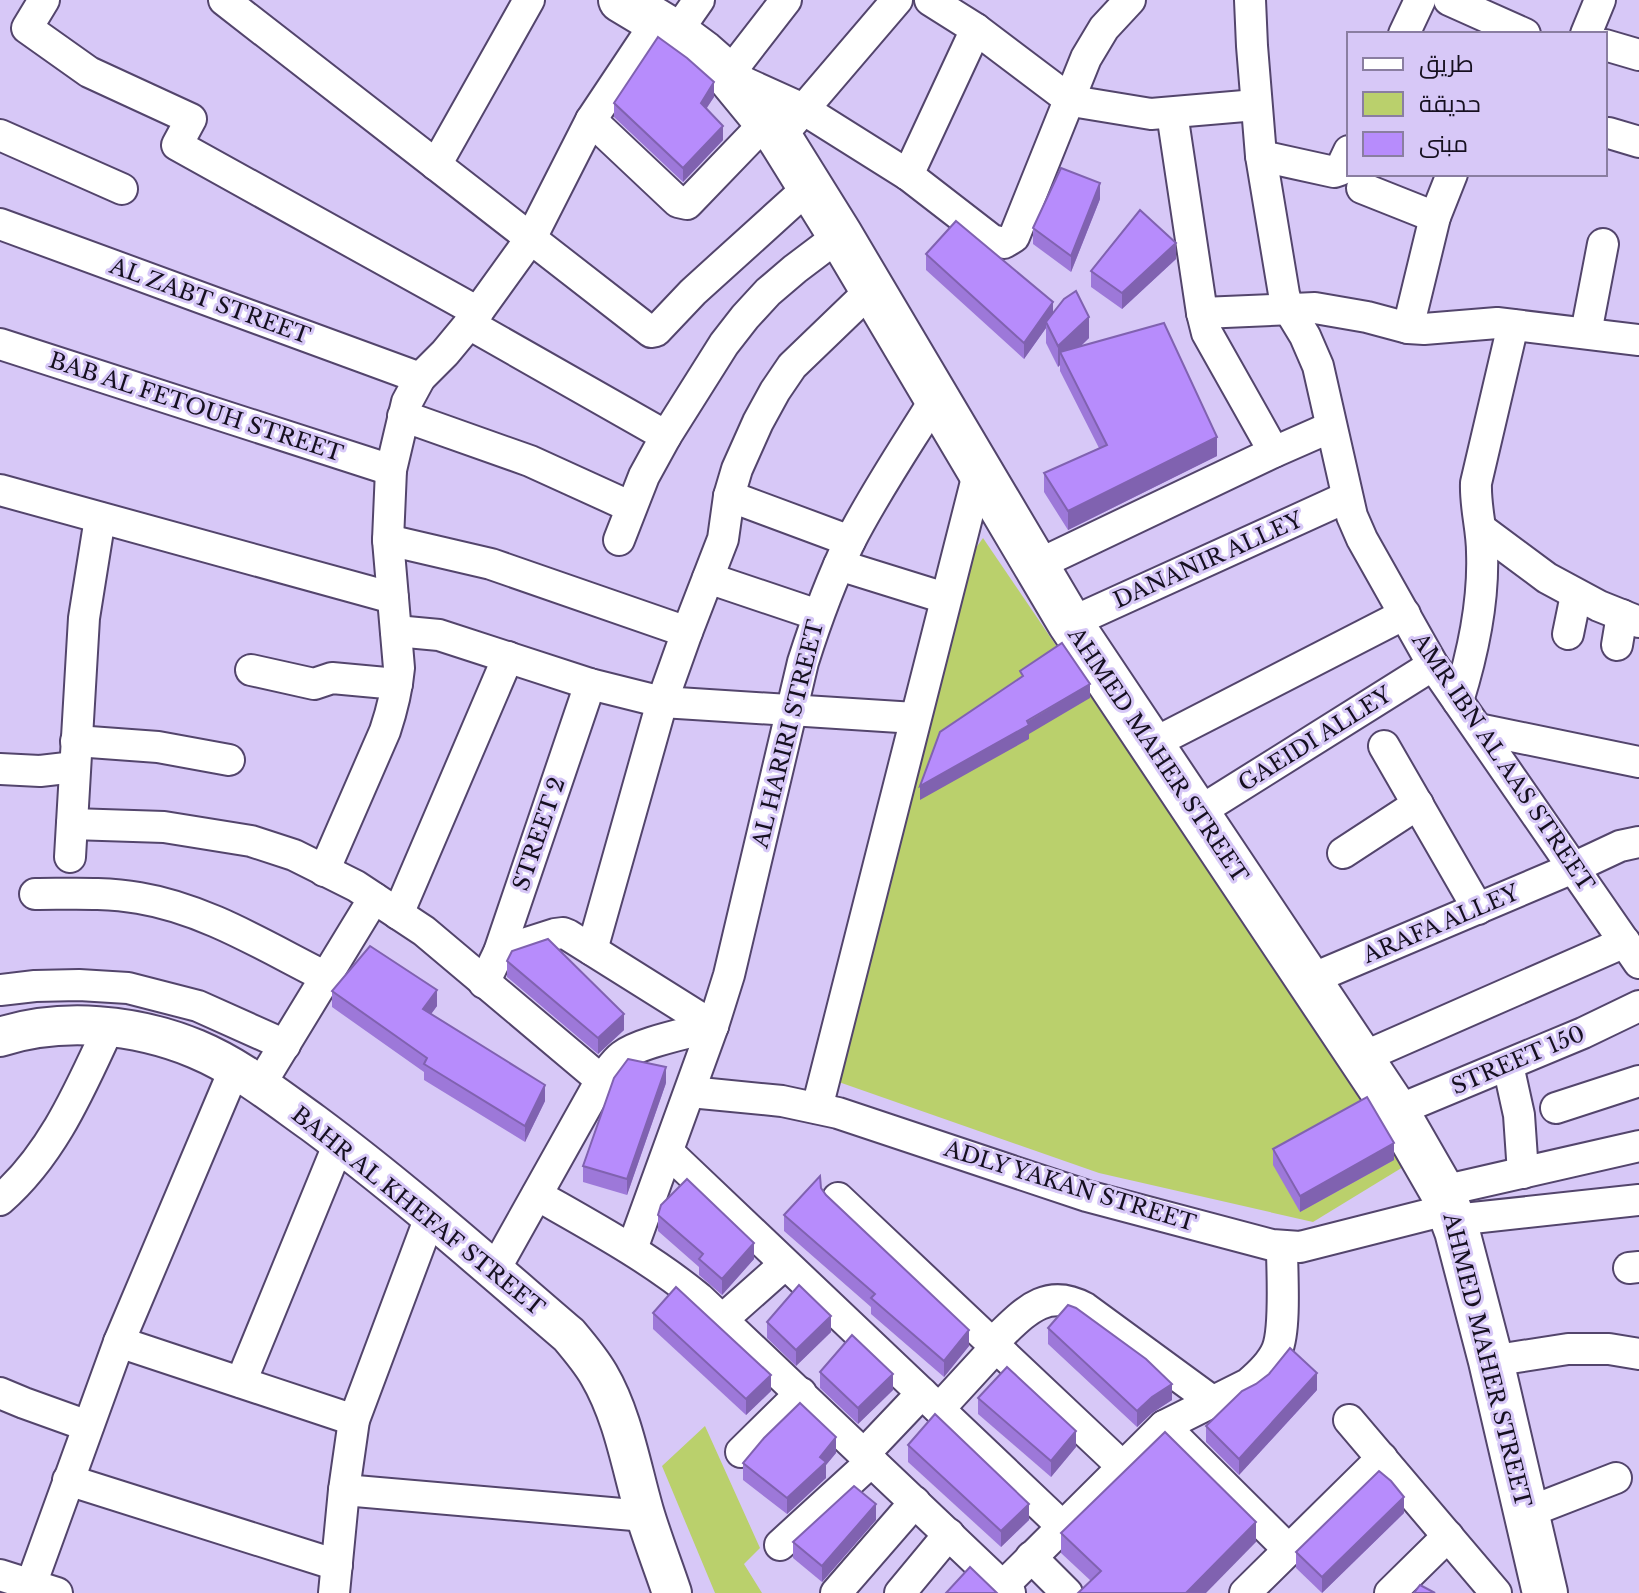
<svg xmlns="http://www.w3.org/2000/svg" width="1639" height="1593" viewBox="0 0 1639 1593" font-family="'Libre Baskerville',Cairo,serif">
<rect width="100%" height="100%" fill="#d7c8f7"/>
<g fill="#bad06c">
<polygon points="983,538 1408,1164 1313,1222 1099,1173 833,1080 973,552"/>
<polygon points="705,1426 760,1548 744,1564 762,1593 715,1593 662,1466"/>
</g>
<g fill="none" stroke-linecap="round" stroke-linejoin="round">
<defs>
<g id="minor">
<polyline points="44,0 27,28 89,72 191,119 177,145 478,312"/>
<polyline points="224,0 651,332 656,331 693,292 810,186"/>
<polyline points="786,0 728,75 803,109 908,175 992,240 1004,243 1014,237 1086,58 1104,28 1130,0"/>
<polyline points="930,0 976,29 1070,100 1078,102 1151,114 1256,105"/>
<polyline points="1250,0 1252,46 1261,156 1284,294 1288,308 1305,336 1318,366 1352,516 1362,539 1433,665 1639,963"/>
<polyline points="1449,0 1525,34"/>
<polyline points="676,33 699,0"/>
<polyline points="1404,34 1420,0"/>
<polyline points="1586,34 1600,0"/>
<polyline points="1605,45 1639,55"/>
<polyline points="1172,113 1202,313 1207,333 1274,452"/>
<polyline points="591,120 678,202 687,204 690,201 766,122"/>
<polyline points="791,124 897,0"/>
<polyline points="1609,133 1639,142"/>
<polyline points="0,135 122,189"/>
<polyline points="1261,156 1334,172 1340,170 1349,151"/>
<polyline points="436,165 529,0"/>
<polyline points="908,175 976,29"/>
<polyline points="1362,188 1435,217"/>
<polyline points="0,224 420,378"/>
<polyline points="1202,313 1315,308 1367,317 1408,328 1424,329 1497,323 1639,340"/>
<polyline points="469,324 666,436"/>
<polyline points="1408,328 1435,217 1452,174"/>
<polyline points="1586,333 1603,244"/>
<polyline points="0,344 391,470"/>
<polyline points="403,416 530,461 631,507"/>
<polyline points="0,490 393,598"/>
<polyline points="729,496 850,541"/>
<polyline points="1481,529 1547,578 1599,606 1639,622"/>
<polyline points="388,540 491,564 687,632"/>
<polyline points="619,540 644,476 666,436 724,344 745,317 768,292 795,269 840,235"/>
<polyline points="839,565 945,598"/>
<polyline points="1035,566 1274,452 1331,427"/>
<polyline points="708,578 818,615"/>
<polyline points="1070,623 1347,497"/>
<polyline points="396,631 439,635 590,684 662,702 915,718"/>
<polyline points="1568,634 1576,595"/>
<polyline points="1617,645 1622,615"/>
<polyline points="251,670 314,684 332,678 397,684"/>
<path d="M1458,701C1473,653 1484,603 1482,552C1482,529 1475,507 1476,483L1513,325"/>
<polyline points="1478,729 1639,762"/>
<polyline points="76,741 158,747 229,760"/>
<polyline points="1152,744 1405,614"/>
<polyline points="1384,746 1478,909"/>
<polyline points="0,769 40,771 75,767"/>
<polyline points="1197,813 1433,665"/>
<polyline points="72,824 164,827 251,841 294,855 356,886 424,931 601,1080"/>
<polyline points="1343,853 1418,804"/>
<polyline points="70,857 84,618 100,518"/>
<path d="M324,871L385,731C392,710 397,690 399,668L388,540L391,470L407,402L420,378L445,353L469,324L531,238L591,120L657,21"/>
<path d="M35,894C70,894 105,892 139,898C206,909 266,947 326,977"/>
<polyline points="398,914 508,657"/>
<polyline points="592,950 662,702 687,632 723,539 729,496 737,469 758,422 775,391 792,366 872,289"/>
<polyline points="499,952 555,934 563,933 568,935 713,1026"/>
<polyline points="1309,980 1573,868 1620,846 1639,842"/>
<polyline points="484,983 499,952 590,684"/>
<polyline points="0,990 35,986 79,985 128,988 198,1006 285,1045"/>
<polyline points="1361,1058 1625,942"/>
<polyline points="1508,1065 1519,1115 1523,1173"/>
<polyline points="260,1085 374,898"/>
<polyline points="690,1092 782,1101 838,1113 1087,1196 1272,1245 1300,1247 1450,1209"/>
<polyline points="817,1108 979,470"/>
<polyline points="1556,1108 1639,1081"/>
<polyline points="1396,1111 1583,1033 1639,1006"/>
<polyline points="668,1152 1063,1527"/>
<polyline points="1442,1191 1639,1146"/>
<path d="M537,1195C593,1227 649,1257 699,1298L1010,1593"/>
<polyline points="838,1198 1123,1467"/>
<path d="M0,1200C53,1154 80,1089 109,1027"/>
<polyline points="1454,1220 1639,1200"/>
<path d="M632,1249L713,1026L729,975L803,662C816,621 831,580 850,541C875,492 907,445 936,398"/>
<polyline points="1629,1268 1639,1267"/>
<path d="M494,1271L601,1080C608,1072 614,1062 622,1056C640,1042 690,1033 713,1026"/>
<polyline points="723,1319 785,1264"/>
<polyline points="119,1342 354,1420"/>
<path d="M992,1343C1021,1317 1043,1285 1085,1308L1212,1401"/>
<polyline points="1491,1361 1568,1349 1609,1349 1639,1354"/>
<polyline points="241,1382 339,1143"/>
<polyline points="0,1393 24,1403 88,1426"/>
<polyline points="939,1409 996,1347"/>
<polyline points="1349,1420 1496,1593"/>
<polyline points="1164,1426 1289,1550"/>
<polyline points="741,1452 801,1393"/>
<polyline points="864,1454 922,1393"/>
<polyline points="68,1480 337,1565"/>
<polyline points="344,1490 645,1516"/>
<polyline points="1526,1513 1616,1478"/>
<polyline points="780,1545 872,1461"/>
<polyline points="1031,1557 1067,1593"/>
<polyline points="0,1575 57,1593"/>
<path d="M1003,1586L1164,1426L1248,1384C1260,1374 1271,1364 1277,1350C1286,1329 1282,1272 1282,1247"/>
<polyline points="28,1593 119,1342 235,1068"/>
<polyline points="334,1593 344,1490 354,1420 430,1217"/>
<polyline points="836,1593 915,1502"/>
<polyline points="900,1593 949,1534"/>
<polyline points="1245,1593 1382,1458"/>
<polyline points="1390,1593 1448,1536"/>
</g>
<path id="tertiary" d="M0,1037C62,1017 136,1024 196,1049C239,1067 275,1096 313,1123C402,1189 485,1263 569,1335C580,1348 591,1361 599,1375C623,1416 631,1466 644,1511C652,1538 663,1566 672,1593"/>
<polyline id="secondary" points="621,0 676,33 703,53 728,75 779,137 840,235 1070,623 1396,1111 1442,1191 1457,1231 1491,1361 1545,1593"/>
</defs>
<use href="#minor" stroke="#53456c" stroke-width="34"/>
<use href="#tertiary" stroke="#53456c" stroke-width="42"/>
<use href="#secondary" stroke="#53456c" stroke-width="48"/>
<use href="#minor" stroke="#fff" stroke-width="30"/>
<use href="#tertiary" stroke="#fff" stroke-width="38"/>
<use href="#secondary" stroke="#fff" stroke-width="44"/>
</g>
<g fill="#9d78d9">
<polygon points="714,97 706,108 723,140 683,182 614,117 614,103"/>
<polygon points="1100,199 1071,272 1033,244 1033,228"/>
<polygon points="926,254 1053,313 1089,338 1081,346 1217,456 1068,530 1044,492 1044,473 1099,448 1060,371 1060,365 1058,367 1046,343 1046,328 1024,359 926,270"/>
<polygon points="1176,259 1122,309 1091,287 1091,271"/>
<polygon points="507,961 624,1030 598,1054 507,977"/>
<polygon points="332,991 437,1006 431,1014 545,1101 525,1142 424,1080 424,1072 332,1007"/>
<polygon points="666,1083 627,1195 583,1182 583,1166"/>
<polygon points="1273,1149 1394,1160 1300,1212 1273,1165"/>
<polygon points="821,1188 826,1195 969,1346 944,1377 871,1314 871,1307 784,1231 784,1215"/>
<polygon points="658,1215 754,1259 722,1295 699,1275 699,1267 658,1231"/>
<polygon points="653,1313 771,1391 746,1415 653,1329"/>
<polygon points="767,1322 831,1332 796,1366 767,1338"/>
<polygon points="1048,1328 1172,1400 1152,1413 1137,1427 1048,1344"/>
<polygon points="820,1372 893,1390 858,1424 820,1388"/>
<polygon points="1317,1390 1239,1475 1206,1442 1206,1426"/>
<polygon points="978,1398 1076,1447 1051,1477 978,1414"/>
<polygon points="908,1445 1029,1520 1001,1547 908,1462"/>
<polygon points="836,1453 826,1465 826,1478 787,1514 743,1480 743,1463"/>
<polygon points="1404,1513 1322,1593 1296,1568 1296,1552"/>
<polygon points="876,1520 822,1582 793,1558 793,1542"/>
<polygon points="1061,1533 1256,1542 1091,1581 1061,1553"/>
</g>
<g fill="#8062b0">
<polygon points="714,82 714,97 701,117 701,103"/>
<polygon points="723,126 723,140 683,182 683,168"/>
<polygon points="1100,183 1100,199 1071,272 1071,256"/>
<polygon points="1176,243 1176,259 1122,309 1122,293"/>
<polygon points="1053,302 1053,318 1046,322 1046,328 1024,359 1024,343"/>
<polygon points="1089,317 1089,338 1065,361 1060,352 1060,365 1058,367 1058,346"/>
<polygon points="1217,437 1217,456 1068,530 1068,511"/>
<polygon points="1090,684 1090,698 1029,734 1029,739 920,800 920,786"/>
<polygon points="437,990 437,1006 423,1025 423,1009"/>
<polygon points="624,1014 624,1030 598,1054 598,1038"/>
<polygon points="666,1067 666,1083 627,1195 627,1179"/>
<polygon points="545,1085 545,1101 525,1142 525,1126"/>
<polygon points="1394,1143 1394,1160 1300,1212 1300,1196"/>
<polygon points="754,1243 754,1259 722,1295 722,1279"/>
<polygon points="831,1316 831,1332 796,1366 796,1350"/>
<polygon points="969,1330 969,1346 944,1377 944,1361"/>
<polygon points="1317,1373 1317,1390 1239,1475 1239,1459"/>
<polygon points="893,1374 893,1390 858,1424 858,1408"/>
<polygon points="771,1375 771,1391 746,1415 746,1399"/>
<polygon points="1172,1384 1172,1400 1152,1413 1137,1427 1137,1411 1152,1397"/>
<polygon points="1076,1431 1076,1447 1051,1477 1051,1461"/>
<polygon points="836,1437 836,1453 826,1465 826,1478 787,1514 787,1498"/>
<polygon points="1404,1497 1404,1513 1322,1593 1322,1577"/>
<polygon points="876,1504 876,1520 822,1582 822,1566"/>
<polygon points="1029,1504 1029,1520 1001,1547 1001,1531"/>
<polygon points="1256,1522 1256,1542 1206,1593 1186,1593"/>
</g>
<g fill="#b78cfc" stroke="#8062b0" stroke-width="2">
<polygon points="658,37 687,58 714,82 701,103 723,126 683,168 614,103"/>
<polygon points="1061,168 1100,183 1071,256 1033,228"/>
<polygon points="1140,210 1176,243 1122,293 1091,271"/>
<polygon points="956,221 1053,302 1024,343 926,254"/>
<polygon points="1076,291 1089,317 1058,346 1046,322 1064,299"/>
<polygon points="1164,323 1217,437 1068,511 1044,473 1107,445 1060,352"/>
<polygon points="1062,643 1090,684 1027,721 1029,725 920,786 940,732 1023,676 1020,671"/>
<polygon points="548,939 624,1014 598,1038 507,961 512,951"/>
<polygon points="370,946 437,990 423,1009 545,1085 525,1126 424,1064 427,1058 332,991"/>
<polygon points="628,1059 666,1067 627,1179 583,1166 614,1078"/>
<polygon points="1367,1097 1394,1143 1300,1196 1273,1149"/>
<polygon points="820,1176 821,1188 826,1195 969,1330 944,1361 871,1298 875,1294 784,1215"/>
<polygon points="687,1179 754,1243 722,1279 699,1259 703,1254 658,1215 661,1205"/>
<polygon points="799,1285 831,1316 796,1350 767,1322"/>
<polygon points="676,1287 771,1375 746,1399 653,1313"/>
<polygon points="1068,1305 1076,1308 1146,1359 1172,1384 1152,1397 1137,1411 1048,1328"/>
<polygon points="852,1335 893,1374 858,1408 820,1372"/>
<polygon points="1290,1348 1317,1373 1239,1459 1206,1426 1242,1391 1256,1384 1269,1374"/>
<polygon points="1007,1367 1076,1431 1051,1461 978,1398"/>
<polygon points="800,1403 836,1437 820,1457 826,1462 787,1498 743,1463 764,1438"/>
<polygon points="935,1414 1029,1504 1001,1531 908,1445"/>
<polygon points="1165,1432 1256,1522 1186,1593 1078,1593 1101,1571 1061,1533"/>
<polygon points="1379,1471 1391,1481 1404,1497 1322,1577 1296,1552"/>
<polygon points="854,1486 876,1504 822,1566 793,1542"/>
<polygon points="970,1567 997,1593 946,1593"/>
<polygon points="1420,1585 1435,1593 1414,1593"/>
</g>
<g text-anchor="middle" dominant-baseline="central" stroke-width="6" stroke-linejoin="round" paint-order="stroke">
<g font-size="22" fill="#161020" stroke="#d7c8f7">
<text transform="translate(210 301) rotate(20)">AL ZABT STREET</text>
<text transform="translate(196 407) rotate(18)">BAB AL FETOUH STREET</text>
<text transform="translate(1208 560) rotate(-24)">DANANIR ALLEY</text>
<text transform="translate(788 734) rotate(-76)">AL HARIRI STREET</text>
<text transform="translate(1315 739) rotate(-32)">GAEIDI ALLEY</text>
<text transform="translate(1158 755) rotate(56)">AHMED MAHER STREET</text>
<text transform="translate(1503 762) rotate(56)">AMR IBN AL AAS STREET</text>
<text transform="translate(539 834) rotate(-71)">STREET 2</text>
<text transform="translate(1441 924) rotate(-23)">ARAFA ALLEY</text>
<text transform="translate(1518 1060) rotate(-23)">STREET 150</text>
<text transform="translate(1070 1186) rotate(17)">ADLY YAKAN STREET</text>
<text transform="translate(418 1211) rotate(39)">BAHR AL KHEFAF STREET</text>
<text transform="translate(1487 1360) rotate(76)">AHMED MAHER STREET</text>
</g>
</g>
<rect x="1347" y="32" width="260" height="144" fill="#d7c8f7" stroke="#8a7ea1" stroke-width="2"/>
<rect x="1363" y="58" width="40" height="12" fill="#ffffff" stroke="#8a7ea1" stroke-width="2"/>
<text x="1419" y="72" font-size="24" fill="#161020">طريق</text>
<rect x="1363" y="92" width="40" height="24" fill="#bad06c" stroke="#8a7ea1" stroke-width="2"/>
<text x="1419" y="112" font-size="24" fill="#161020">حديقة</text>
<rect x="1363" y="132" width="40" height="24" fill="#b78cfc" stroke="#8a7ea1" stroke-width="2"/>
<text x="1419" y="152" font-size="24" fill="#161020">مبنى</text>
</svg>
